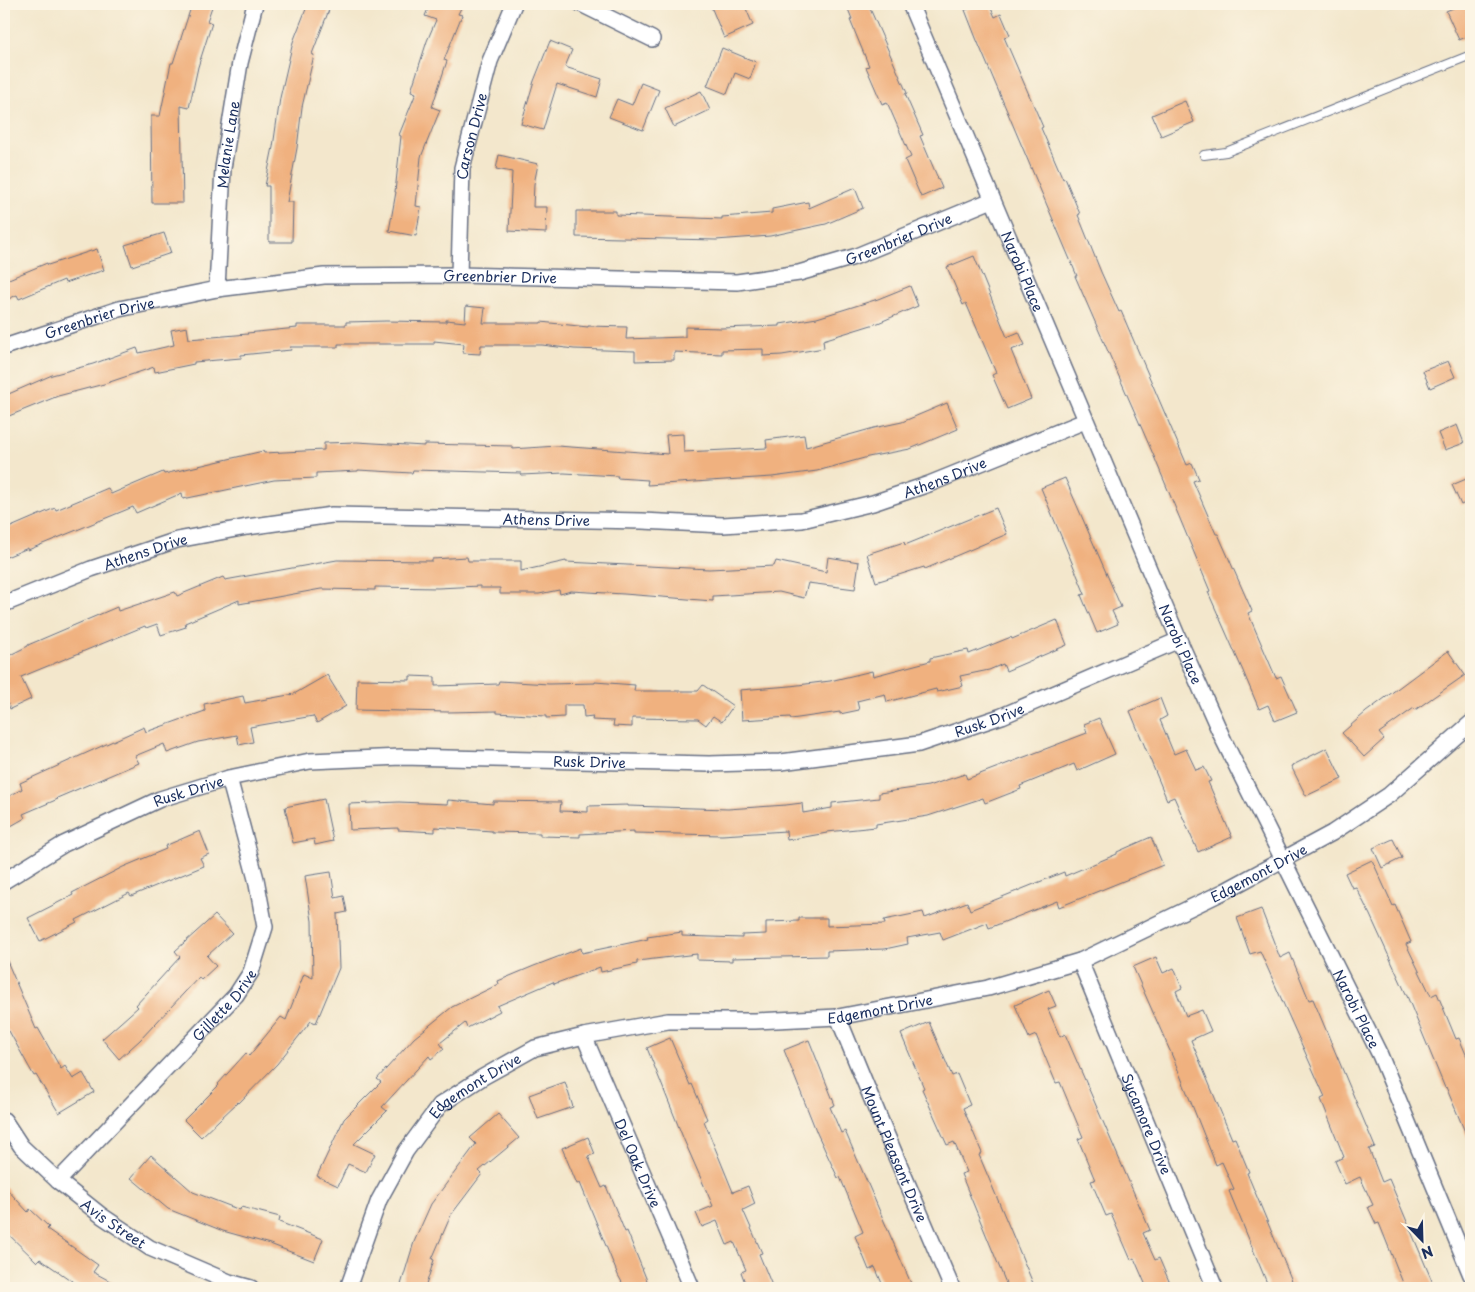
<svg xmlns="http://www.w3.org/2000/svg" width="1475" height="1292" viewBox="0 0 1475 1292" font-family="'Playpen Sans',sans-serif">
<rect width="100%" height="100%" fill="#fcf5e5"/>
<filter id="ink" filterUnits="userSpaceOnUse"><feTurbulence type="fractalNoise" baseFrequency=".02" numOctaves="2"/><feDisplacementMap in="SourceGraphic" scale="10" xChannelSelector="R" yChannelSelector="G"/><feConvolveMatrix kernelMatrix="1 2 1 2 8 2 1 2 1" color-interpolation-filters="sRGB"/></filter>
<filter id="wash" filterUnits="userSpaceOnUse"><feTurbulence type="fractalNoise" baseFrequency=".0096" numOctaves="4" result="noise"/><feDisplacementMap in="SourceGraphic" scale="20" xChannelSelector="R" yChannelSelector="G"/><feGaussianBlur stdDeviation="1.12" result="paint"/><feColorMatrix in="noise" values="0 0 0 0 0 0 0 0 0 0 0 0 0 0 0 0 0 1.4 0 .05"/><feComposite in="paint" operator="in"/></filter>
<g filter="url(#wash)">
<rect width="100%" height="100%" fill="#f3e7cc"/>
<g id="blocks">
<g fill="#f0b17f">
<polygon points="192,4 213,4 207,21 212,23 198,67 189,108 181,106 183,203 152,203 151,116 160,116 171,63 173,63"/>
<polygon points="308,4 329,10 312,54 314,55 302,107 297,148 287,202 293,202 292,242 269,242 269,186 265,186 273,147 280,98 293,42"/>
<polygon points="430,4 463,4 458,14 462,15 444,60 447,61 432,107 440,110 421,157 416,206 421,207 416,236 389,231 396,192 395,192 401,136 399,135 416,93 411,91 427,41 436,20 425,16"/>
<polygon points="710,4 744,4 753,25 724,38"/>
<polygon points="846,4 868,4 907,93 905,94 923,135 920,136 942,188 921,197 905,160 911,157 887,102 882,104 866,67 869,66 850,20 852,19"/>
<polygon points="982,4 989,4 995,17 1001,14 1010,35 1004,37 1043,127 1041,128 1063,179 1065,178 1080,214 1078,215 1101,272 1119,312 1121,311 1187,465 1192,463 1199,479 1193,481 1216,534 1218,534 1252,611 1248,613 1276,678 1281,676 1297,712 1275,721 1268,705 1259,709 1243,671 1208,592 1210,591 1153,454 1092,315 1075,276 1077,276 976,38 965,10"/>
<polygon points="1463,4 1471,4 1471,35 1459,40 1446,11"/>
<polygon points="550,41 572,50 565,67 602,79 597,97 557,84 543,130 521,124 534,81"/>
<polygon points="722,48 756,62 750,79 735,73 727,94 707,86"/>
<polygon points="641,83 659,90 643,130 609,117 617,99 632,105"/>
<polygon points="701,91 710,110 674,127 665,108"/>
<polygon points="1185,101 1194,122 1161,136 1152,115"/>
<polygon points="499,155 538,164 534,184 533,207 547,207 546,233 509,231 512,172 496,169"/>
<polygon points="855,188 863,208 826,224 770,236 716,240 576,237 576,211 616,211 616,215 722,219 722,217 772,213 772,209 808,202 809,208"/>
<polygon points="164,233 171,253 132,266 125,245"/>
<polygon points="97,249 104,270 65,283 64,280 19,299 17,295 4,301 4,281 47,263 48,265"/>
<polygon points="974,256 1007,337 1019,332 1025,345 1011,350 1031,399 1007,409 992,375 996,373 966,303 963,305 947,267"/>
<polygon points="910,286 918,306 878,323 823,340 824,348 782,355 763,356 763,349 722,350 722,354 674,352 674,360 635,361 635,351 574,349 542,345 481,345 480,354 463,353 464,344 434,341 434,344 338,344 338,347 290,347 291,350 241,355 241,358 194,362 194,364 155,372 154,367 104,384 58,396 4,418 4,396 52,375 93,364 137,348 139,353 174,345 171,330 187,327 189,339 248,334 247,333 297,328 297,325 346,325 346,322 386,321 446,322 446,320 465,322 466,306 485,308 483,323 541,323 541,322 588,327 588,326 627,327 626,339 685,337 685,327 721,328 780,326 780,324 817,318 878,299"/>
<polygon points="1448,361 1455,377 1430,388 1423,371"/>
<polygon points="947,403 958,429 910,449 868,457 817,471 772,477 647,485 648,480 617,478 618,476 564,473 521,475 521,473 413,470 412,473 358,470 358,471 316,473 316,478 274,480 183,499 182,493 136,513 133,507 28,550 28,548 4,558 4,530 55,508 56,510 108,488 111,494 163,472 164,474 263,451 264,453 324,450 324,443 357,442 424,446 424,444 512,446 512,449 557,446 668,454 666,435 683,434 684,452 767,448 766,440 804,435 806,447 874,428 902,422"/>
<polygon points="1457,425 1464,443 1445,450 1438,433"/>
<polygon points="1471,477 1471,500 1461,505 1452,485"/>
<polygon points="1065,478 1121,607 1112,611 1118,624 1097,633 1081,595 1085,594 1041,488"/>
<polygon points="996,508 1007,534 925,569 924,567 876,582 867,554 904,542 905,545"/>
<polygon points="467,557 468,561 521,561 521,571 566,561 566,562 709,569 774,566 776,561 826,572 828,557 859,562 855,589 808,583 804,598 779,592 713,596 713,601 624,594 571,591 560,594 559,590 539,594 500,594 500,588 480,588 480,586 438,588 375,587 375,590 321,589 239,604 239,600 185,623 186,627 161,635 157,624 146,628 145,626 21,677 31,699 10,709 4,695 4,658 28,646 28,645 117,607 118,611 175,592 177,596 223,577 225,580 337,560 432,561 432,559"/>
<polygon points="1057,620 1067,645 1006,671 1003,664 989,670 960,676 963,686 937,692 936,689 887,702 885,694 857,701 859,710 840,714 840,712 791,719 790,717 742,720 740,690 790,686 830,681 872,671 873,676 930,661 930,658 968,650 969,654 1011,637 1012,639"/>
<polygon points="1448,651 1465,675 1415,710 1414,708 1379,733 1384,739 1364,757 1342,733 1366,712"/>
<polygon points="327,675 346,706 317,723 313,716 250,727 253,742 239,745 237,735 198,742 167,753 164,744 135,756 139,763 57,798 58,799 23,814 25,818 4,830 4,799 22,789 20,783 144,727 146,732 205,711 204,704 243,696 245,703 294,694"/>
<polygon points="410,676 435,677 435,686 498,684 499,681 549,684 595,683 595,682 635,685 634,691 698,691 703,685 733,706 722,722 713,716 706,725 698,719 632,718 632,727 613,726 614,721 592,720 593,716 584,717 583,705 564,705 564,717 546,718 546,716 497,713 497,711 448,712 356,710 357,679 410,680"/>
<polygon points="1160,698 1167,716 1160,720 1174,754 1186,749 1196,770 1204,767 1211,781 1208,782 1232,837 1198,852 1174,797 1167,800 1130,711"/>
<polygon points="1099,718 1115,754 1077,771 1074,764 1020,786 1021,789 985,803 983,798 928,816 876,824 876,827 827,832 827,833 787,840 786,831 722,835 634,833 634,831 580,834 580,837 540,836 540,833 492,832 492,831 435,827 435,832 398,830 398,828 350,830 349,804 399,802 447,804 448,800 493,804 493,801 561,802 560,811 588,812 588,806 628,805 628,806 728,809 786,805 802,803 803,813 832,808 832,803 879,798 879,793 928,786 965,774 967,779 1087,733 1084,724"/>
<polygon points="1327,748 1342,779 1306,796 1291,766"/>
<polygon points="324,799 333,841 315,845 314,839 293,843 285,807"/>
<polygon points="200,831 209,854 200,858 204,866 131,896 129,893 76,920 77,922 40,941 28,918 73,895 72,893 123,867 166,849 165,846"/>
<polygon points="1151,837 1163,865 1059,907 1057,901 989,928 987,923 943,940 940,932 907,938 908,944 885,949 827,951 827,956 732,958 732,961 697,960 697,954 637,961 637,964 601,972 600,967 554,984 553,982 497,1006 500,1011 467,1028 465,1023 440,1043 444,1049 431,1059 429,1056 382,1107 387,1111 354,1144 375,1154 366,1172 348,1164 338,1186 317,1176 344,1119 381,1082 377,1079 414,1038 452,1007 499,984 498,981 534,966 581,948 582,953 648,939 647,937 682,932 682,936 742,938 742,935 766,934 766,922 799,921 799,918 827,918 827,926 885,924 884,920 923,912 925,918 967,902 970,910 1064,872 1065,876 1117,854 1117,852"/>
<polygon points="1393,839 1402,858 1382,868 1373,848"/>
<polygon points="1372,860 1393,906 1395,905 1411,942 1406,944 1431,996 1437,993 1456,1039 1459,1038 1471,1066 1471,1146 1446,1087 1445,1088 1407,996 1370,915 1356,887 1352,888 1345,873"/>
<polygon points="331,872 335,898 344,896 347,912 337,914 339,968 316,1023 311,1021 277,1064 239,1103 238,1102 201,1137 184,1120 219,1085 218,1084 246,1053 249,1056 281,1017 286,1020 304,974 313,978 312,921 305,876"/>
<polygon points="1261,909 1280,958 1290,953 1309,1000 1313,999 1375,1147 1369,1149 1382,1182 1389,1179 1435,1288 1405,1288 1379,1223 1376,1224 1368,1207 1373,1205 1360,1177 1345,1184 1335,1161 1344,1157 1321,1099 1325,1097 1260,951 1250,954 1237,918"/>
<polygon points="215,915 232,933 207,956 216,966 201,980 199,977 140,1040 119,1059 102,1039 138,1007 136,1005 180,957 175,951"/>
<polygon points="4,954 36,1029 38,1028 61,1069 65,1066 73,1079 83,1073 94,1092 59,1113 36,1075 34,1076 9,1031 4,1033"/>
<polygon points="1156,957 1163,973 1174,968 1182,988 1176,991 1186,1016 1202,1010 1211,1031 1191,1040 1232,1139 1235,1138 1249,1172 1247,1173 1295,1288 1269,1288 1229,1191 1234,1189 1222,1162 1216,1165 1174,1060 1133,967"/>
<polygon points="1049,990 1056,1006 1048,1009 1060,1037 1065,1034 1150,1230 1143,1233 1155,1260 1159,1258 1172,1288 1147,1288 1134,1258 1131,1260 1111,1214 1106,1216 1091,1181 1095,1180 1078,1139 1083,1137 1060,1082 1056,1083 1036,1035 1029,1038 1015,1005"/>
<polygon points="929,1022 952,1076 957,1074 970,1105 963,1108 982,1153 979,1155 1035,1288 1008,1288 961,1174 967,1172 954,1142 947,1145 922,1089 924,1088 901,1034"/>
<polygon points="670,1038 690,1085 692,1084 707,1119 704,1121 733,1192 748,1186 755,1204 743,1210 762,1253 759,1254 773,1288 747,1288 741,1272 746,1270 734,1242 727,1245 717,1221 702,1227 696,1213 713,1206 684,1140 647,1048"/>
<polygon points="809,1040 835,1105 830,1107 841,1133 845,1131 913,1288 884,1288 875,1267 869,1270 855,1236 863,1232 840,1177 838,1178 817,1133 784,1050"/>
<polygon points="565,1082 573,1107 538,1119 529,1095"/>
<polygon points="498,1114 519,1138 479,1171 482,1174 451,1215 432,1259 434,1260 425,1288 400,1288 414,1242 431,1204 476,1144 470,1138"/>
<polygon points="588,1137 595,1154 588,1156 602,1188 606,1186 625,1232 627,1231 650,1288 625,1288 618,1275 580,1183 577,1184 562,1148"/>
<polygon points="151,1155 193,1192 240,1210 241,1207 280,1217 279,1222 323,1239 314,1261 270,1244 223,1231 168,1209 131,1178"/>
<polygon points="4,1186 28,1212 30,1209 49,1227 47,1229 98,1265 93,1272 123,1288 82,1288 40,1259 37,1262 4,1230"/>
</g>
</g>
</g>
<g filter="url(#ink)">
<use href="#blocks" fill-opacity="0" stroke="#676f84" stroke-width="1"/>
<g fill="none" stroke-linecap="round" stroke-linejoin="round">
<defs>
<polyline id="lane" points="1204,155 1226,152 1471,55"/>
<g id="street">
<polyline points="581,4 652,39"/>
<path id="s1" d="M910,4L1179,640L1224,741L1380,1055L1471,1275"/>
<path id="s2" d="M459,275L462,168L490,61L514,4"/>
<path id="s3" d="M217,289L223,168L240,63L255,4"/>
<path id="s4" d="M4,347L119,309L217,289L324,276L459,275L737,282L799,273L854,257L992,200"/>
<path id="s5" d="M4,604L91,569L177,540L247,527L332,515L642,521L723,525L802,520L873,503L929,484L1085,421"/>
<path id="s6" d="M4,881L64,844L160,799L229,778L310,761L401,757L709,764L781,762L919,744L1002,716L1179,640"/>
<path id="s7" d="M1080,961L1215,1288"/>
<path id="s8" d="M838,1017L882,1124L952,1288"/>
<path id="s9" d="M584,1036L692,1288"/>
<path id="s10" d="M4,1120L21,1146L58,1181L102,1216L150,1248L229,1282L251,1288"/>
<path id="s11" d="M58,1181L236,995L251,972L265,927L256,879L229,778"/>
<path id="s12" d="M348,1288L379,1200L406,1151L440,1105L483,1077L535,1048L584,1036L668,1021H755L838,1017L988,988L1080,961L1225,891L1332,833L1389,795L1471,723"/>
</g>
</defs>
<use href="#lane" stroke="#676f84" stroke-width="10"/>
<use href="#street" stroke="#676f84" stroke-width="18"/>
<use href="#lane" stroke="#fff" stroke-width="8"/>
<use href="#street" stroke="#fff" stroke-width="15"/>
</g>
</g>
<g text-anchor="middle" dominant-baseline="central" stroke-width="5" stroke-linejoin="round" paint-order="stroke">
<g font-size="14" fill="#1b2f5e" stroke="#fcf5e5">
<text stroke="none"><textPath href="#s2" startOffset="140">Carson Drive</textPath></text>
<text stroke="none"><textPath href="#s3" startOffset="145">Melanie Lane</textPath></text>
<text stroke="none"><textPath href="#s4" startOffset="910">Greenbrier Drive</textPath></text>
<text stroke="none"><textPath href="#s1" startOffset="290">Narobi Place</textPath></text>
<text stroke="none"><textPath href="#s4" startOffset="505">Greenbrier Drive</textPath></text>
<text stroke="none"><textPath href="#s4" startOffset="100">Greenbrier Drive</textPath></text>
<text stroke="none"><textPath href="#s5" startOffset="961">Athens Drive</textPath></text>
<text stroke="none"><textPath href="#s5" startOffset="556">Athens Drive</textPath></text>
<text stroke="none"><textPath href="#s5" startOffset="151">Athens Drive</textPath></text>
<text stroke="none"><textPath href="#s1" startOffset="695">Narobi Place</textPath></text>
<text stroke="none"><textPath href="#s6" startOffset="1016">Rusk Drive</textPath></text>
<text stroke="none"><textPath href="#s6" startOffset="611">Rusk Drive</textPath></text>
<text stroke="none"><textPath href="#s6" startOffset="206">Rusk Drive</textPath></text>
<text stroke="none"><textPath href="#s12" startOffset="1071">Edgemont Drive</textPath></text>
<text stroke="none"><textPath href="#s11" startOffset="242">Gillette Drive</textPath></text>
<text stroke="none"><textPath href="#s12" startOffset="666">Edgemont Drive</textPath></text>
<text stroke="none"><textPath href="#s1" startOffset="1100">Narobi Place</textPath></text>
<text stroke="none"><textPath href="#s12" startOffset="246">Edgemont Drive</textPath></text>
<text stroke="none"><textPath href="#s7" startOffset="176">Sycamore Drive</textPath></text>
<text stroke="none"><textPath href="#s8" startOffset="148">Mount Pleasant Drive</textPath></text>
<text stroke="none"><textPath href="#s9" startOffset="138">Del Oak Drive</textPath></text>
<text stroke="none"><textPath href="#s10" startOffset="152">Avis Street</textPath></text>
</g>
</g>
<rect width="1475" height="1292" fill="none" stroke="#fcf5e5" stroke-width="20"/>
<g transform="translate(1422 1240) rotate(157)" stroke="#fcf5e5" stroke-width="4" paint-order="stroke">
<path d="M0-4L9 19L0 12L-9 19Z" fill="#1b2f5e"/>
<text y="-8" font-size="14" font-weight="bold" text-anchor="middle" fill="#1b2f5e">N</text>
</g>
</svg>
